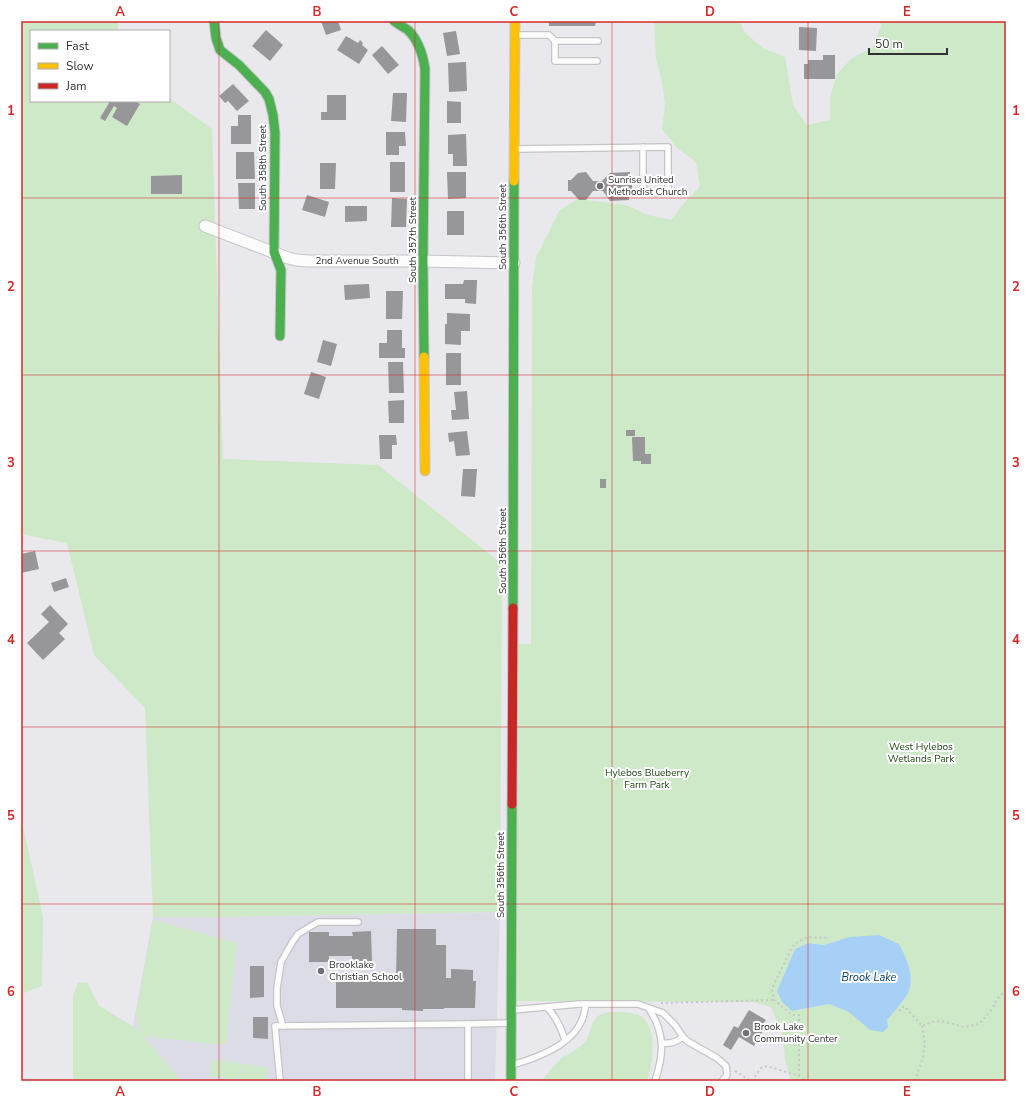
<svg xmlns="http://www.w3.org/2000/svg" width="1027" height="1102" viewBox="0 0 1027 1102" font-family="'Nunito Sans',sans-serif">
<rect width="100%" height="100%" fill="#e8e8ed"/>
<polygon fill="#dcdce7" points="500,912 495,1081 181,1081 133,1026 153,917 215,917"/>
<g fill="#cee9c8" fill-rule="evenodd">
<polygon points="21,21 118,21 118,31 31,31 31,101 169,101 169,98 212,129 223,459 378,465 502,564 500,912 215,917 153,917 145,708 94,655 67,543 21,534"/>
<path d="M654,21H740L744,32L763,48L785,57L793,105L807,125L830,120V97L837,74L852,58L872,48L881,26L880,21H1006V1081H791L785,1060L783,1036L771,1007L753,1002L512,1001L513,644H531L532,287L536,258L559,211L578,199L626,205L648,215L671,220L685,202L700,186L696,162L677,148L662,129L665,106L662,81L656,59ZM808,943L824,945L837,1007L829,1004L792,1011L777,991L795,949Z"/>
<polygon points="21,817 43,917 42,986 21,994"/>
<polygon points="153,920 237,943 226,1043 223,1045 143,1036 181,1081 73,1081 73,995 78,983 87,982 99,1006 133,1026 141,1034 136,1015"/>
<path d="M626,1012C632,1013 639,1014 643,1018C658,1031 652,1065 647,1081H543L544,1078C550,1071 556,1062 563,1057C570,1053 578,1049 584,1043C591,1035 590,1022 598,1016C605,1011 618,1012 626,1012Z"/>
<polygon points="212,1060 241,1063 239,1080 210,1076"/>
<polygon points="242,1064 267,1067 265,1081 240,1080"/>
</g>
<path fill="#a6d0f6" d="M879,935L899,944C907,959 916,979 907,995C901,1004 894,1012 887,1020L888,1027L883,1032L870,1030L849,1012L829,1004L792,1011L782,1002L777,991L795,949L808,943L824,945L850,937Z"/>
<g fill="#979698">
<polygon points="321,21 338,21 341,30 326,35"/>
<polygon points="549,21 596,21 595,26 549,26"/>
<polygon points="799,27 817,28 816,51 799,50"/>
<polygon points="266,30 283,45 270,61 252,46"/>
<polygon points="456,31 460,54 447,56 443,33"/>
<polygon points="346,36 358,43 360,40 363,43 362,45 368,50 359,64 337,50"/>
<polygon points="382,46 399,65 388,74 372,55"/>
<polygon points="823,55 835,55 835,79 804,79 804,64 808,64 808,60 823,60"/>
<polygon points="466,62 467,91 449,92 448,63"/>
<polygon points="233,84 249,101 237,111 228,101 225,103 219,96"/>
<polygon points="393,93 407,93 406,122 391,121"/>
<polygon points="327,95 346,95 346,120 321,120 321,112 327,112"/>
<polygon points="105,101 135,101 140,104 127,126 112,117 117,108 114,106 105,121 100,118 109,103"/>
<polygon points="447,101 461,102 461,123 447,123"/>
<polygon points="238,115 251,115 251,144 231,144 231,126 238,126"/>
<polygon points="386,132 405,132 406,146 399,146 399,155 386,155"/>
<polygon points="466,134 467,166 453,166 453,154 448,154 448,135"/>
<polygon points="236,152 254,152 255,179 236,179"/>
<rect x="390" y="162" width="15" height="30"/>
<polygon points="320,163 336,163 335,189 320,189"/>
<polygon points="447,172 466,172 466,198 448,199"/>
<polygon points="586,172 593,181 602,181 610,173 630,172 630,181 632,181 632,192 629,192 629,200 610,201 603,191 593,191 586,200 579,200 571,191 568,191 568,180 571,180 578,173"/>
<polygon points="182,175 182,194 151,194 151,176"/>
<polygon points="238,183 255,183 255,209 239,209"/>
<polygon points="307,195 329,202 325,217 302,210"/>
<polygon points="392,198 407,199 406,227 391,227"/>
<polygon points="345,206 367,206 367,221 345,222"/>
<rect x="447" y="211" width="17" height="24"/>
<polygon points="464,280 477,280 476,304 465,303 465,299 445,299 445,284 463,284"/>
<polygon points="369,284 370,298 345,300 344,285"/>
<polygon points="386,291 403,291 402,319 386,319"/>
<polygon points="447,313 470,314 470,331 461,331 461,345 445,344 445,324 447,324"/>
<polygon points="387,330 402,330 402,348 405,348 405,358 379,358 379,343 387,343"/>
<polygon points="323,340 337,344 331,366 317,362"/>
<rect x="446" y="353" width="15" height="32"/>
<polygon points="388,362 403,362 404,393 389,393"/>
<polygon points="311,372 326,377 319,399 304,394"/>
<polygon points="467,391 469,419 452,420 451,410 456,410 454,392"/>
<polygon points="404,400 404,423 389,423 388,401"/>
<rect x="626" y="430" width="9" height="6"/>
<polygon points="467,431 470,455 456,456 454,441 449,442 448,433"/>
<polygon points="379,435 396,435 397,445 392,445 392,459 380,459"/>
<polygon points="632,437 645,437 645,454 651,454 651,464 641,464 641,461 633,461"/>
<polygon points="463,469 477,469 475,497 461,496"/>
<rect x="600" y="479" width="6" height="9"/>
<polygon points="35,551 39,569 21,573 21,554"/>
<polygon points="66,578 69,587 54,592 51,583"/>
<polygon points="50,605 68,624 59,633 65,639 43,660 27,643 49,622 41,614"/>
<polygon points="397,929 436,929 436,945 446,945 446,978 451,978 451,969 473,970 473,981 476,981 475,1008 444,1008 444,1009 423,1009 423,1011 402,1010 402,1008 336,1008 336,977 396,978"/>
<polygon points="371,931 372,961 352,961 352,956 329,956 329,962 309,962 309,932 329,932 329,936 353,936 352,932"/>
<polygon points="250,966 264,966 264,997 250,998"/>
<polygon points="749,1010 766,1020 763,1024 766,1026 754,1046 739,1037 731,1050 723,1045 734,1026 738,1028"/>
<polygon points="253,1017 268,1017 268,1039 253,1038"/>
</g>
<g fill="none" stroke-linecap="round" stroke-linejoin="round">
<defs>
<g id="lane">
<polyline points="515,35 549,35 555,41 555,61 597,61"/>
<polyline points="555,41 598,41"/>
<polyline points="516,149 668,147 668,193 653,193 645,191 643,186 643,147"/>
<path d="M547,1007C556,1017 561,1027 565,1040"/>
<path d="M649,1009C665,1033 664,1054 655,1081"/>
<polyline points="512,1010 579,1004 638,1004 663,1013 675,1025 683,1037 687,1041 717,1058 726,1066 727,1075 722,1081"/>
<polyline points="283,1026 277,1006 277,988 281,962 293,941 298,934 318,922 358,922"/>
<path d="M662,1043C671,1044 676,1042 683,1037"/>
<path d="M512,1065C537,1058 572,1045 582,1020C584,1015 585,1009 586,1004"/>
<polyline points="280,1081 275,1026 468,1024"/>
<polyline points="468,1081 468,1024 511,1023"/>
</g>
<polyline id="street" points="205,226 288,258 296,260 308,261 423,261 514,263"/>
<g id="fast">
<polyline points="214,21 216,38 220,50 239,65 265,92 269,99 273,115 275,133 274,252 281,270 280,336"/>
<path d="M394,21C398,24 403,27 408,30C418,40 423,55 425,69L423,261L424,357"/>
<polyline points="513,608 514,181"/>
<polyline points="511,1081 512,804"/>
</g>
<g id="slow">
<polyline points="514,181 515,21"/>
<polyline points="424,357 425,471"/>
</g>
<polyline id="jam" points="512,804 513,608"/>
</defs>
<use href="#lane" stroke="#c5c5c8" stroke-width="8"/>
<use href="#street" stroke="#c5c5c8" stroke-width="13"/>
<use href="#fast" stroke="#c5c5c8" stroke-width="11"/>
<use href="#slow" stroke="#c5c5c8" stroke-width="11"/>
<use href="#jam" stroke="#c5c5c8" stroke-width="11"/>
<g stroke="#c7c7c8" stroke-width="2" stroke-dasharray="2 3" stroke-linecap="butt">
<polyline points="661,1003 774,1000"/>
<polyline points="899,1011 904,1006 922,1026 932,1022 941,1021 964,1027 979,1024 992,1009 997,999 1006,990"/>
<polyline points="735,1071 751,1081"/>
<polyline points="799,1076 799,1015 792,1015 774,1000 772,988 794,944 808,937 827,938"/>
<polyline points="752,1081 761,1068 767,1066 799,1076 807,1081"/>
<polyline points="915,1081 923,1057 925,1043 922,1026"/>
</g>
<use href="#lane" stroke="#fcfcfc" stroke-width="5.5"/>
<use href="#street" stroke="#fcfcfc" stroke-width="11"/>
<use href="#fast" stroke="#4caf50" stroke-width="9"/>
<use href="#slow" stroke="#ffc107" stroke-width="9"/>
<use href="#jam" stroke="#c62828" stroke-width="9"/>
</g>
<path fill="none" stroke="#d62828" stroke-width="1" stroke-opacity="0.55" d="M219,21V1081M415,21V1081M612,21V1081M808,21V1081M21,198H1006M21,375H1006M21,551H1006M21,727H1006M21,904H1006"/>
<g fill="#717175" stroke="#fff" stroke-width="1.5">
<circle cx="600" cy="186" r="4"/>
<circle cx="321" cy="971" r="4"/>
<circle cx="746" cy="1033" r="4"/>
</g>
<g text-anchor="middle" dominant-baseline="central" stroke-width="4" stroke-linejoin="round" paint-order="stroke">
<g font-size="10" fill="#313134" stroke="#fff">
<text transform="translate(263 168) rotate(-90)">South 358th Street</text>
<text transform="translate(503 227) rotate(-90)">South 356th Street</text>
<text transform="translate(413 240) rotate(-90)">South 357th Street</text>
<text x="357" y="261">2nd Avenue South</text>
<text transform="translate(503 551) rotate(-90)">South 356th Street</text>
<text transform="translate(501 875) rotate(-90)">South 356th Street</text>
</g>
<g font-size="10" fill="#313134" stroke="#fff" text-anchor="start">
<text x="608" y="180">Sunrise United<tspan x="608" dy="12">Methodist Church</tspan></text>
<text x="329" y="965">Brooklake<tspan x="329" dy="12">Christian School</tspan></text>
<text x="754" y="1027">Brook Lake<tspan x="754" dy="12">Community Center</tspan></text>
</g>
<g font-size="10" fill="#1f4511" stroke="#fff">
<text x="921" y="747">West Hylebos<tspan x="921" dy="12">Wetlands Park</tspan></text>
<text x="647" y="773">Hylebos Blueberry<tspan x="647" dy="12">Farm Park</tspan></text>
</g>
<g font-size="11" font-style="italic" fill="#003c66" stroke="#fff">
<text x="869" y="977">Brook Lake</text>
</g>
</g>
<rect width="1027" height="1102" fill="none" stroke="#ffffff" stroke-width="44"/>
<rect x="30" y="30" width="140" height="72" fill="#ffffff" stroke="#adadae"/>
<rect x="38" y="43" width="20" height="6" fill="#4caf50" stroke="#adadae"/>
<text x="66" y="50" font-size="12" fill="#313134">Fast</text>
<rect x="38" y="63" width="20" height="6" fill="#ffc107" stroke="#adadae"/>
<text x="66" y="70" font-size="12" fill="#313134">Slow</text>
<rect x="38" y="83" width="20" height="6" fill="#c62828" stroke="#adadae"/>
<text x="66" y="90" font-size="12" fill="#313134">Jam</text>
<path d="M869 48v6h78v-6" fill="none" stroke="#313134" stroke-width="2"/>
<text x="875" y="48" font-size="12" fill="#313134" stroke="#ffffff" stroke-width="3" paint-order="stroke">50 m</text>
<rect x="22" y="22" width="983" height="1058" fill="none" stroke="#d62828" stroke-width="1.5"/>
<g font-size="13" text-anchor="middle" font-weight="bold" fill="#d62828">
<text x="120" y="16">A</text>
<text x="317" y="16">B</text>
<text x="514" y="16">C</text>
<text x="710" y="16">D</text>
<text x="907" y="16">E</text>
<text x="11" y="115">1</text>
<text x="1016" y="115">1</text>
<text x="11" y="291">2</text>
<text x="1016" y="291">2</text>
<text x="11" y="467">3</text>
<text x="1016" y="467">3</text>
<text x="11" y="644">4</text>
<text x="1016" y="644">4</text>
<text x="11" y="820">5</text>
<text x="1016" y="820">5</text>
<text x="11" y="996">6</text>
<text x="1016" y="996">6</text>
<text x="120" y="1096">A</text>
<text x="317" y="1096">B</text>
<text x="514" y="1096">C</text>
<text x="710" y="1096">D</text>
<text x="907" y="1096">E</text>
</g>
</svg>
